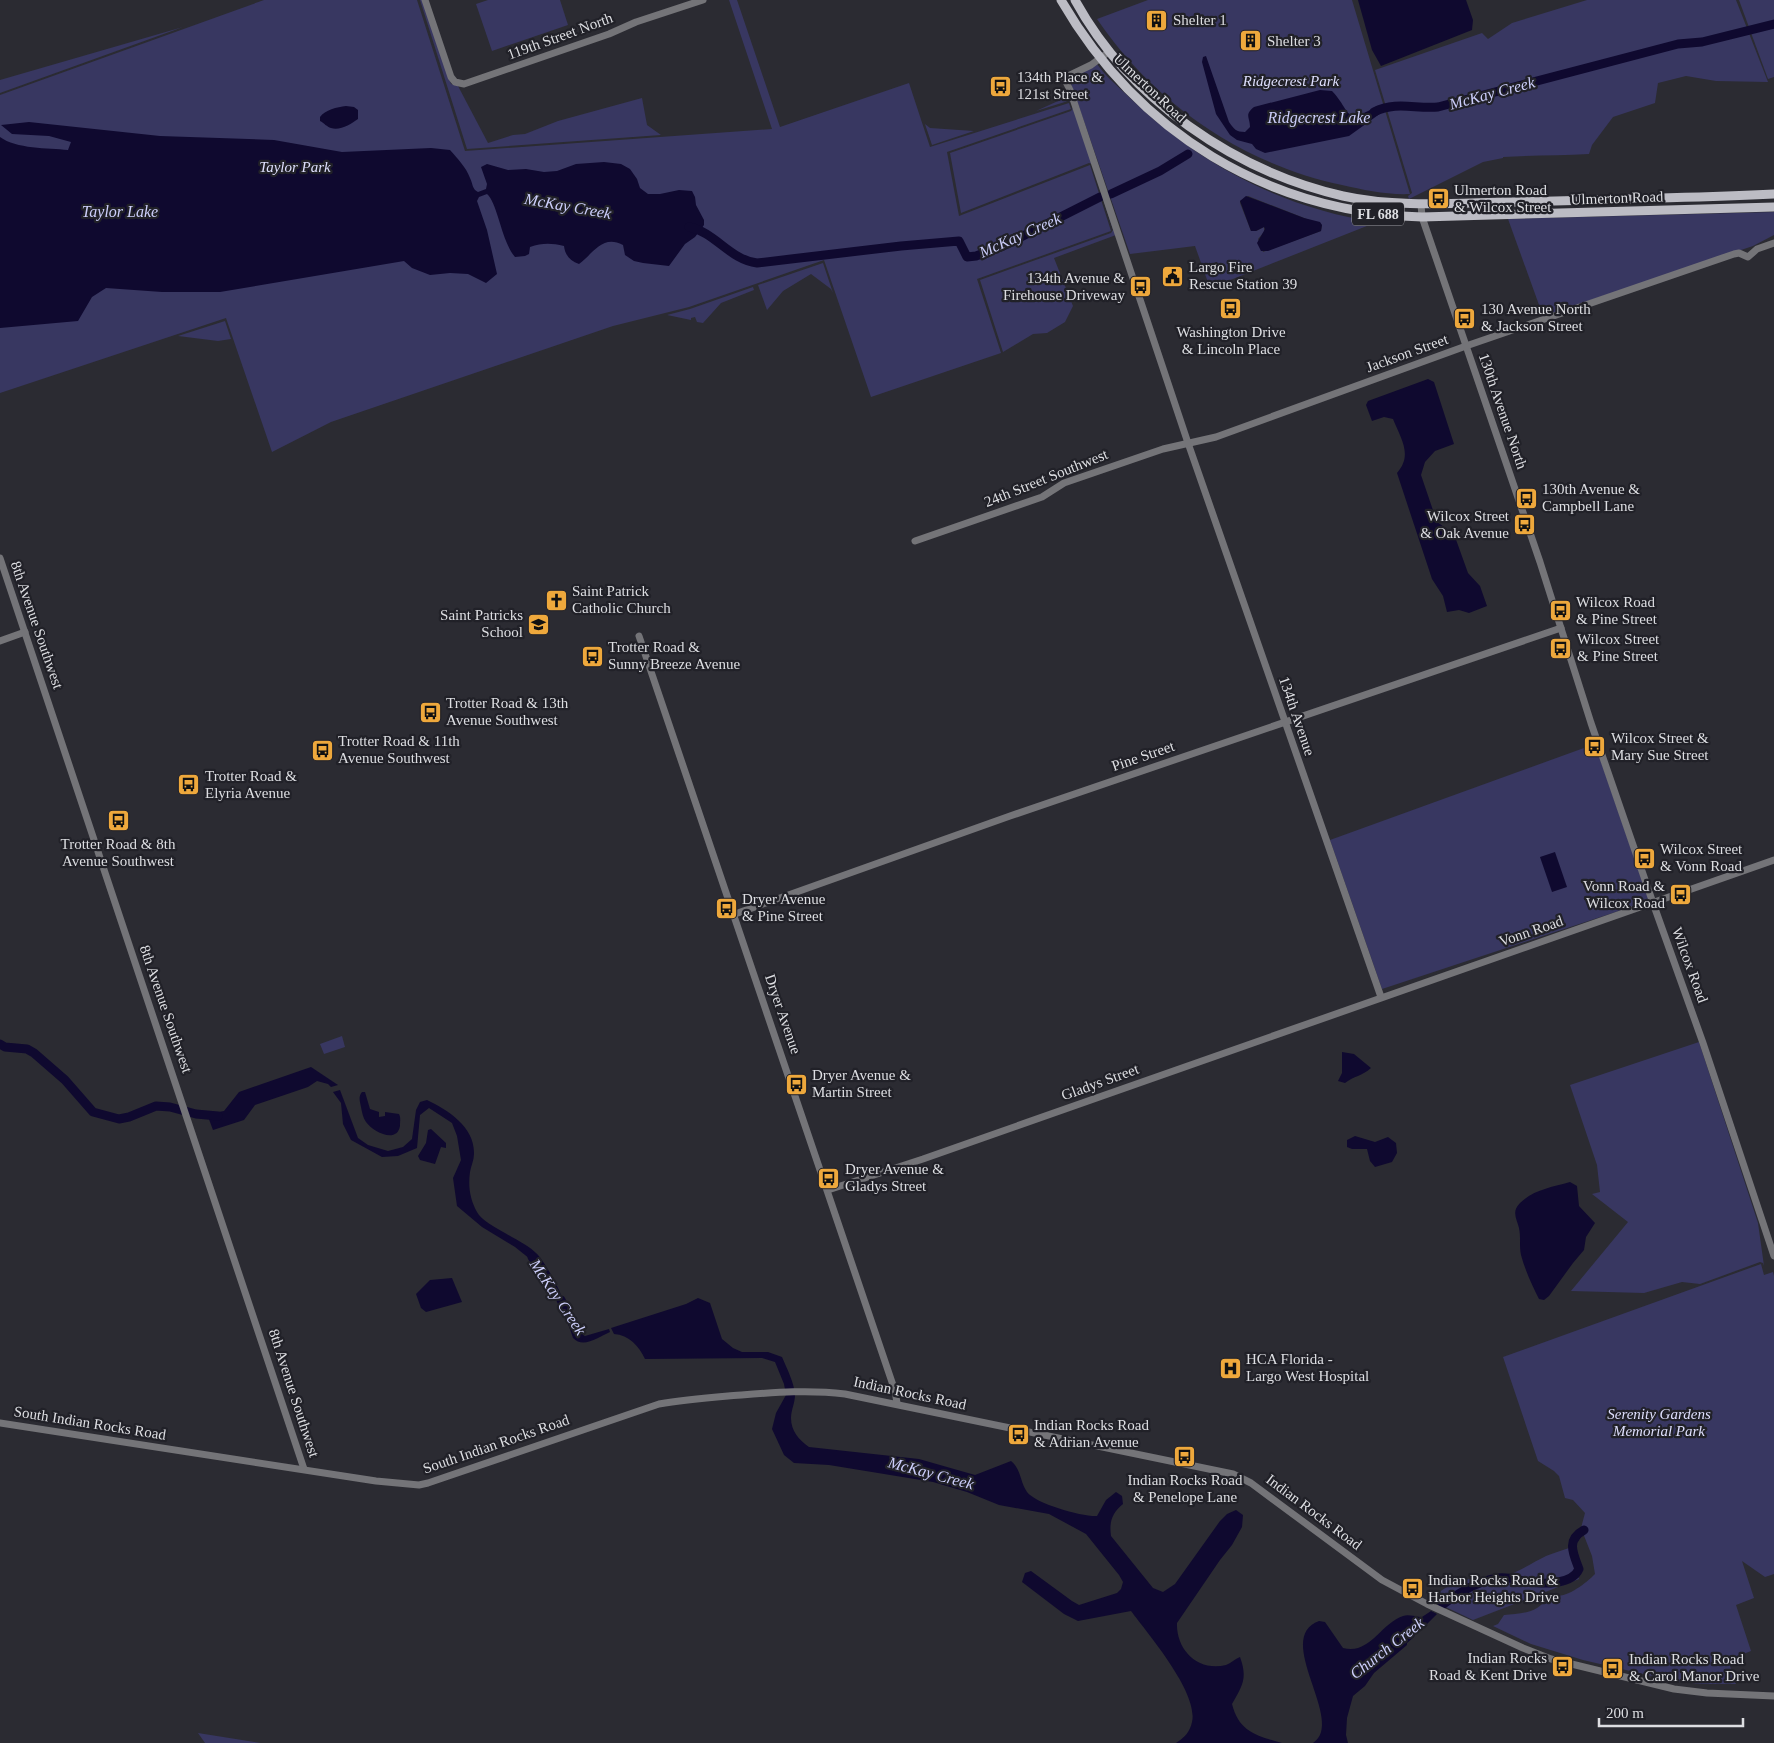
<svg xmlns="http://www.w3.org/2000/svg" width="1774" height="1743" viewBox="0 0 1774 1743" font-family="'Times New Roman',serif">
<rect width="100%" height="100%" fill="#2b2b32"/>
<g fill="#383761" fill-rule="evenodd">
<polygon points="264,0 417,0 465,151 772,129 729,0 737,0 780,127 909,83 930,147 1069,103 1071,109 947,152 959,216 1090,165 1111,231 977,279 1001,353 871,397 824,260 689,307 613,326 331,422 272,452 226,318 0,393 0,95"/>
<polygon points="420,0 422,0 451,84 458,86 488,143 513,135 525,134 558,121 642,98 647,125 661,135 467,149"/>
<polygon points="488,0 560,0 568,25 492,51 476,4"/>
<path d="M1148,0H1352L1410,194C1387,195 1364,190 1342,185C1242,164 1154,103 1097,19Z"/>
<path d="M1587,0H1736L1768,82L1716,81L1686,76L1658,83L1655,103L1613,117L1592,145L1589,154C1561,156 1532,155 1503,157V158L1483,162L1409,199L1408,196L1412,193L1375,70L1482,33L1488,39L1512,23Z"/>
<polygon points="1739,0 1774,0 1774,77 1768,79"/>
<polygon points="183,27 0,93 0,80"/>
<path d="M1097,64C1106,77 1120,88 1131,99C1199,164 1284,209 1377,222L1210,288L1195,246L1130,254L1069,78ZM1248,196L1322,225L1321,231L1263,252L1258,239L1264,232V227L1256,231H1251L1240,203V201Z"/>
<polygon points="1069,96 1116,235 1054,258 1073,306 1065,322 1047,333 1033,334 1003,352 980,280 1111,233 1113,230 1092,164 1089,163 961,213 950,153 1071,111 1073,108 1071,102 1068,101 1036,111"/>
<polygon points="925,124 930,128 974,131 932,145"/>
<polygon points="1774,212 1774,235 1753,246 1543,316 1508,219"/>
<polygon points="823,263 833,293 831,289 811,274 783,291 767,310 758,285"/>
<polygon points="753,287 754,290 721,303 703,323 697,322 695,317 691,318 691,320 667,315 690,309"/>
<polygon points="225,321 231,339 218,341 178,336"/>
<polygon points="1595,744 1649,901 1382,989 1330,840"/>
<polygon points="342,1036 345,1047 324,1054 320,1044"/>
<polygon points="1699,1042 1758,1223 1764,1266 1763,1263 1760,1262 1700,1284 1682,1282 1644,1293 1571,1291 1628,1222 1592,1194 1600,1192 1597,1165 1570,1085"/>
<path d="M1761,1264L1764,1275L1773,1272L1774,1276V1574L1765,1577L1742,1561L1754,1598L1736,1605L1751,1651L1728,1660L1736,1684H1701L1673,1681L1583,1660L1531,1644L1493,1626L1498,1624L1504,1615C1515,1614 1527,1614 1537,1608C1542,1605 1544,1601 1551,1599L1553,1596C1567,1598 1585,1584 1595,1574L1592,1556L1581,1528L1585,1513L1573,1500L1565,1498L1559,1476L1554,1471L1538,1461L1503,1357Z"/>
<path d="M1569,1548L1579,1579L1473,1620L1433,1601C1441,1585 1459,1583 1475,1577C1498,1587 1525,1566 1546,1556C1553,1553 1561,1551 1569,1548Z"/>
<polygon points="198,1733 261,1743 205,1743"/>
</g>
<g fill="#0f092f">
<polygon points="1358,0 1466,0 1473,20 1472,30 1381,66 1372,50"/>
<path d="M1206,56L1229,122C1234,129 1236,132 1245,132L1250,127C1250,117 1244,115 1254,107L1320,90L1332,91C1352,112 1343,126 1377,106L1384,107L1381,113L1349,136L1265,153L1256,149L1252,144L1237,140L1230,135L1216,114L1202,62L1203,57Z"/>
<path d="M346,106L354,107L358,110V119C351,124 340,131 331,128C327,127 324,123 320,121V117C325,110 337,107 346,106Z"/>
<path d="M29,122L160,136L274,140L342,152L431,148L450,150C457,158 466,167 470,178C473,184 472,189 478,192L486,189L487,184L481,167L487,164L508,170L526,169L544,172L557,171L576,164L604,162L621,164L630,169L637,179L640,188L648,194H660L679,190L692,191L695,197L696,205L704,220V225L695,237L685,244L669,266L643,263L634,261L625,255L623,245C602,234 593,254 579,264C570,261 565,255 564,246C551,243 542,243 530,247L529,254L525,256L515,257C501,240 498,204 487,194L479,197L477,201L487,230L497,274L486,283L468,274L450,273L430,275L412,268L404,261L220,292H162L106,288L92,297L78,321L0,328V137C16,149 48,148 68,150L71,142L49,136L12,134L1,125Z"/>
<polygon points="1246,196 1304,218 1320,222 1322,225 1321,231 1268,251 1261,251 1257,243 1265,229 1264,227 1256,231 1251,231 1240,201"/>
<path d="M1428,379L1434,382L1454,444L1435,451L1425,462L1421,475L1437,522L1454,534L1468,573L1480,586L1487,606L1469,613L1459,610L1447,612L1443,596L1432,579L1397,473C1413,455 1401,439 1393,419L1384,417L1372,421L1366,405L1368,401Z"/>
<polygon points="1555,852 1567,887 1552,892 1540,857"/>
<path d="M1342,1052L1354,1054L1371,1068C1362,1076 1354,1076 1345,1083L1338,1081L1342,1073Z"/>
<polygon points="311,1067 338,1085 331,1087 328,1084 317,1081 308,1087 255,1105 244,1120 213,1130 207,1114 224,1111 239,1092"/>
<path d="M340,1090L358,1138L368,1145L388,1151L403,1147L412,1139L416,1110L420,1102L427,1100C448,1110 475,1127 474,1154C474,1160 471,1166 470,1172C468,1187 470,1199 477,1212C483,1225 525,1241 536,1253C543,1259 558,1286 561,1295C567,1310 569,1328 585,1336L609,1329L610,1332C599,1337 583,1349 573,1338L560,1300L550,1295L540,1267L515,1247L482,1227L457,1206L453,1178L461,1160L457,1136L452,1123L429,1108L420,1115L417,1148L398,1156L382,1157L351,1140L343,1124L341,1103L333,1092Z"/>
<path d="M362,1092H365L370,1109L379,1112V1117L385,1116V1112L399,1114C401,1118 400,1121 400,1126C397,1144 373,1132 366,1122C363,1118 362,1112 361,1107C360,1101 358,1097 362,1092Z"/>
<polygon points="431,1129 446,1143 446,1148 441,1147 435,1164 420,1160 418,1156 426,1143 428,1130"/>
<polygon points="1355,1136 1375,1142 1388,1137 1396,1143 1397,1153 1392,1162 1375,1167 1370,1161 1367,1149 1352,1149 1347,1147 1347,1140"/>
<path d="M1570,1182L1577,1186L1579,1206L1595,1223L1586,1237L1584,1250L1573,1263L1549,1296L1544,1300L1539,1299C1532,1285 1525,1270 1521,1255C1519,1246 1521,1237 1519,1228C1517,1219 1511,1212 1520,1203C1533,1190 1552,1187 1570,1182Z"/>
<polygon points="452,1278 462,1302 426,1312 421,1308 416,1294 430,1280"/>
<path d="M698,1298L710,1303L722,1339L733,1348L742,1352H768L782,1357C787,1369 794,1382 795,1395C795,1403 791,1410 791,1418C791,1431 799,1440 809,1447L919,1459L975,1475L1011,1461C1021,1469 1020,1482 1027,1492C1036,1504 1083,1517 1097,1516L1106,1500L1116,1492L1122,1496L1123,1504C1112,1513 1109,1522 1111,1536L1153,1588L1163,1592L1175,1584L1220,1521L1227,1514L1236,1510L1243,1515L1242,1527L1232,1545L1220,1560L1177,1623C1176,1650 1198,1672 1226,1665C1231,1663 1235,1659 1240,1657C1248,1679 1242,1686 1232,1704C1239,1732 1257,1736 1282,1743H1176C1184,1738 1190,1732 1192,1722C1199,1693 1148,1634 1131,1611L1078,1621L1064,1614L1022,1582L1025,1573L1031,1571L1072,1601L1079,1605L1117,1593L1121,1589L1123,1582L1119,1575L1086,1534L1049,1514L999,1505L967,1492L933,1482L829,1465L794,1463L784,1455L772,1429L776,1413L786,1395L784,1384L775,1362L762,1358L645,1359C639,1346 629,1335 614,1334L611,1328L686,1304Z"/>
<path d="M1431,1611L1437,1614L1426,1625L1417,1629L1414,1637L1407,1643V1645L1374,1673L1365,1686L1353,1696L1347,1718L1346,1735L1348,1743H1313C1347,1722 1272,1638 1319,1621L1325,1622L1343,1648C1370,1655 1380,1624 1403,1616C1409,1614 1416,1617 1422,1617Z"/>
</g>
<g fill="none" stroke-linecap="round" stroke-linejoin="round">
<g stroke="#0f092f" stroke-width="9">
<path d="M1374,112C1396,101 1415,109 1438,107L1678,44L1702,42L1774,24"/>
<polyline points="1111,194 1160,171 1188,154"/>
<path d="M689,227C715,232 730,260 757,263L901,246L959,241L967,257L976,256L1003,246L1100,197"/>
<polyline points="0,1044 5,1047 27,1049 34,1053 65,1080 93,1112 119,1119 129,1117 156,1106 170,1107 196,1114 218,1116"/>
<polyline points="532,1257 548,1281"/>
<polyline points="561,1300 579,1336"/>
<path d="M1442,1605C1459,1593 1477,1581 1498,1578C1508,1576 1519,1581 1529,1582C1544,1584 1572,1585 1579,1569C1573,1553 1566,1540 1584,1530"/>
</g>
<g stroke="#747478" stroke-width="7">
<polyline points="425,0 451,77 455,82 464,84 609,34 636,22 703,0"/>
<polyline points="1110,51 1091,65 1064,78 1070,90 1188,443 1381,997"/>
<polyline points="1421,204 1422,217 1540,562 1591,723 1653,903 1703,1043 1774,1256"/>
<polyline points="915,541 1042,497 1064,483 1163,449 1216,437 1466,346 1734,254 1739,253 1748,257 1757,249 1774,243"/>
<polyline points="0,558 304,1469"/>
<polyline points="639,636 895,1391 897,1403"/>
<polyline points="0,641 25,632"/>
<polyline points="735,914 1010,816 1561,628"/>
<polyline points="828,1190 923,1159 1774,860"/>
<path d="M0,1423L376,1481L419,1485L428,1483L659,1404C682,1400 705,1398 728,1396C768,1393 806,1389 845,1394L1233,1474L1251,1483L1382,1580L1427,1604L1523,1648L1551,1659L1674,1689L1707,1693L1774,1696"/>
</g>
<g stroke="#bcbcc4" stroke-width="9">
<path d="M1061,0C1138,133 1267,212 1422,217L1774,207"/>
<path d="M1075,0C1129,99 1234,171 1343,196C1397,208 1455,203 1510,202C1598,200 1686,198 1774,194"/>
</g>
</g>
<defs>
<symbol id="building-square" viewBox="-11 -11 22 22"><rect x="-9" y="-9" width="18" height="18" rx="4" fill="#eea83c" stroke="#212128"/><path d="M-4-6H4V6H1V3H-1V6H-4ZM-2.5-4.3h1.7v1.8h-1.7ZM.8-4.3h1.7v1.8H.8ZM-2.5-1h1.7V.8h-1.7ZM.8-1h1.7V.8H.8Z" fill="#111"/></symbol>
<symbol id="bus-square" viewBox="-11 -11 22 22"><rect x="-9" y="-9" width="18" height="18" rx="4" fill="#eea83c" stroke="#212128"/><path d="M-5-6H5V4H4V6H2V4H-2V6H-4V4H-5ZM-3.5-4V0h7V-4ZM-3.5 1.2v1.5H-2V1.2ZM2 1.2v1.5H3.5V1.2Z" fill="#111"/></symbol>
<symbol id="civic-square" viewBox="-11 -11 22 22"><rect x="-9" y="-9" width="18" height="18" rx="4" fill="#eea83c" stroke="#212128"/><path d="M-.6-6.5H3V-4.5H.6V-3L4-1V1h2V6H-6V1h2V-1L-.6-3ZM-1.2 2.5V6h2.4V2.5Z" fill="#111"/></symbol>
<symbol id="church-square" viewBox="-11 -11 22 22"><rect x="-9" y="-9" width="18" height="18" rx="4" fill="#eea83c" stroke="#212128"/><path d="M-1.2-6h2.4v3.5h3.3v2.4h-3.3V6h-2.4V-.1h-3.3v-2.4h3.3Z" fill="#111"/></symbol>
<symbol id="school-square" viewBox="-11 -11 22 22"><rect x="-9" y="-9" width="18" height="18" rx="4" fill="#eea83c" stroke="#212128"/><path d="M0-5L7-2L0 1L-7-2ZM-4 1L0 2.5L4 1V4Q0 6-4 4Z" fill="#111"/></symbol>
<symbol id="hospital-square" viewBox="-11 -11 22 22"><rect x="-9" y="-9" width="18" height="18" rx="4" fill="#eea83c" stroke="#212128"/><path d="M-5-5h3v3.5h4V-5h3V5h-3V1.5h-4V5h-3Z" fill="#111"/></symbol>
</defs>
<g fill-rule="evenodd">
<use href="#building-square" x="1144" y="8" width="25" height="25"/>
<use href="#building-square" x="1238" y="28" width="25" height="25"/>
<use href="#bus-square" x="988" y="74" width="25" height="25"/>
<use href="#bus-square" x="1426" y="186" width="25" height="25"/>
<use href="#civic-square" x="1160" y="264" width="25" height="25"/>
<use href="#bus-square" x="1128" y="274" width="25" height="25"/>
<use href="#bus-square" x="1218" y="296" width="25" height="25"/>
<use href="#bus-square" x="1452" y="306" width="25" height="25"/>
<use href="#bus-square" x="1514" y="486" width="25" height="25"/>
<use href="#bus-square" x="1512" y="512" width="25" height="25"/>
<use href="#church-square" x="544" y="588" width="25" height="25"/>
<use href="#bus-square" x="1548" y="598" width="25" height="25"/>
<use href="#school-square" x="526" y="612" width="25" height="25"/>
<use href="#bus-square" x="1548" y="636" width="25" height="25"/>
<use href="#bus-square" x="580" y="644" width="25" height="25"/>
<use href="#bus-square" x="418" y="700" width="25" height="25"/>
<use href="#bus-square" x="1582" y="734" width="25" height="25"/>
<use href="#bus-square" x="310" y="738" width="25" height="25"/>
<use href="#bus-square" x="176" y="772" width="25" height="25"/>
<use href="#bus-square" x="106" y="808" width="25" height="25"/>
<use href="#bus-square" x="1632" y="846" width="25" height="25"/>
<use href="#bus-square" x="1668" y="882" width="25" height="25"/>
<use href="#bus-square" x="714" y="896" width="25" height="25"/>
<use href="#bus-square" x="784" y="1072" width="25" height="25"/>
<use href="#bus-square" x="816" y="1166" width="25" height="25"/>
<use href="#hospital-square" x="1218" y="1356" width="25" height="25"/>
<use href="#bus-square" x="1006" y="1422" width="25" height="25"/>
<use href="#bus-square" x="1172" y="1444" width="25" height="25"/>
<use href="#bus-square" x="1400" y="1576" width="25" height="25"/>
<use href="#bus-square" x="1550" y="1654" width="25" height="25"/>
<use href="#bus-square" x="1600" y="1656" width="25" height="25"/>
</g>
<g text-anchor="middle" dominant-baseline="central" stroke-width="4.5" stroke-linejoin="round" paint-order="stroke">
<rect fill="#212128" stroke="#a5a5aa" stroke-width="1" x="1352" y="202.5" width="52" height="23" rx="4"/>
<g font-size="14" font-weight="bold" fill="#dddee2">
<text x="1378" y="214">FL 688</text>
</g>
<g font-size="15" fill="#dddee2" stroke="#212128" text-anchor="start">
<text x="1173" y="20">Shelter 1</text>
<text x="1267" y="41">Shelter 3</text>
<text x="1017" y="77">134th Place &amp;<tspan x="1017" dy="17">121st Street</tspan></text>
<text x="1454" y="190">Ulmerton Road<tspan x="1454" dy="17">&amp; Wilcox Street</tspan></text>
<text x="1189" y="267">Largo Fire<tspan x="1189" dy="17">Rescue Station 39</tspan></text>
<text x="1125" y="278" text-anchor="end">134th Avenue &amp;<tspan x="1125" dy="17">Firehouse Driveway</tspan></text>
<text x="1481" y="309">130 Avenue North<tspan x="1481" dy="17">&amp; Jackson Street</tspan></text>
<text x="1231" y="332" text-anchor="middle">Washington Drive<tspan x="1231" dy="17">&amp; Lincoln Place</tspan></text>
<text x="1542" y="489">130th Avenue &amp;<tspan x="1542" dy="17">Campbell Lane</tspan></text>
<text x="1509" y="516" text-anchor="end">Wilcox Street<tspan x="1509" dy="17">&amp; Oak Avenue</tspan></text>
<text x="572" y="591">Saint Patrick<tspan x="572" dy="17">Catholic Church</tspan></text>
<text x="1576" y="602">Wilcox Road<tspan x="1576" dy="17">&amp; Pine Street</tspan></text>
<text x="523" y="615" text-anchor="end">Saint Patricks<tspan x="523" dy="17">School</tspan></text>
<text x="1577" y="639">Wilcox Street<tspan x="1577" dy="17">&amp; Pine Street</tspan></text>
<text x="608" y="647">Trotter Road &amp;<tspan x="608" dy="17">Sunny Breeze Avenue</tspan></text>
<text x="446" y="703">Trotter Road &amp; 13th<tspan x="446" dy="17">Avenue Southwest</tspan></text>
<text x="1611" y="738">Wilcox Street &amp;<tspan x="1611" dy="17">Mary Sue Street</tspan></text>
<text x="338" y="741">Trotter Road &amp; 11th<tspan x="338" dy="17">Avenue Southwest</tspan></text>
<text x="205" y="776">Trotter Road &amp;<tspan x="205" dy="17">Elyria Avenue</tspan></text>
<text x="118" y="844" text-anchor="middle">Trotter Road &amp; 8th<tspan x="118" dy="17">Avenue Southwest</tspan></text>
<text x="1660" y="849">Wilcox Street<tspan x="1660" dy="17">&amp; Vonn Road</tspan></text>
<text x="1665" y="886" text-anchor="end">Vonn Road &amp;<tspan x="1665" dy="17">Wilcox Road</tspan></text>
<text x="742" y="899">Dryer Avenue<tspan x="742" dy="17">&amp; Pine Street</tspan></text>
<text x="812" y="1075">Dryer Avenue &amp;<tspan x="812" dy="17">Martin Street</tspan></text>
<text x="845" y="1169">Dryer Avenue &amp;<tspan x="845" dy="17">Gladys Street</tspan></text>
<text x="1246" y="1359">HCA Florida -<tspan x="1246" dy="17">Largo West Hospital</tspan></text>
<text x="1034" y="1425">Indian Rocks Road<tspan x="1034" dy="17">&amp; Adrian Avenue</tspan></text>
<text x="1185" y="1480" text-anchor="middle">Indian Rocks Road<tspan x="1185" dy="17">&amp; Penelope Lane</tspan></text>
<text x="1428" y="1580">Indian Rocks Road &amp;<tspan x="1428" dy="17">Harbor Heights Drive</tspan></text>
<text x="1547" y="1658" text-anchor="end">Indian Rocks<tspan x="1547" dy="17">Road &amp; Kent Drive</tspan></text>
<text x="1629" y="1659">Indian Rocks Road<tspan x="1629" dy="17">&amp; Carol Manor Drive</tspan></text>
</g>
<g font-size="15" fill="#dddee2" stroke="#212128">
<text transform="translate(560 36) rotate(-20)">119th Street North</text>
<text transform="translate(1150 88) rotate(43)">Ulmerton Road</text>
<text transform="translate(1617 198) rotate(-2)">Ulmerton Road</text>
<text transform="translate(1407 353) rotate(-20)">Jackson Street</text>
<text transform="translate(1503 411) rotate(71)">130th Avenue North</text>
<text transform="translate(1046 478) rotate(-22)">24th Street Southwest</text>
<text transform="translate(37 625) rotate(71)">8th Avenue Southwest</text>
<text transform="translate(1297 716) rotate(71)">134th Avenue</text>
<text transform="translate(1143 756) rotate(-19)">Pine Street</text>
<text transform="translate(1531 931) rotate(-19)">Vonn Road</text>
<text transform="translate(1690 965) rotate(70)">Wilcox Road</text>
<text transform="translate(166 1009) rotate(71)">8th Avenue Southwest</text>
<text transform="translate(783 1014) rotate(71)">Dryer Avenue</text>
<text transform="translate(1100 1082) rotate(-20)">Gladys Street</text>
<text transform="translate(294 1393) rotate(72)">8th Avenue Southwest</text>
<text transform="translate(910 1393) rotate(12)">Indian Rocks Road</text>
<text transform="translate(90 1423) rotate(9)">South Indian Rocks Road</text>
<text transform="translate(496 1444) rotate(-19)">South Indian Rocks Road</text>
<text transform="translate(1314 1512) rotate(37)">Indian Rocks Road</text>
</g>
<g font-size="15" font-style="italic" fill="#dedffd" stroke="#212128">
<text x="1291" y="81">Ridgecrest Park</text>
<text x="295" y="167">Taylor Park</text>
<text x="1659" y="1414">Serenity Gardens<tspan x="1659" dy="17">Memorial Park</tspan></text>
</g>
<g font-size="16" font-style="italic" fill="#cccefa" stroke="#212128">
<text transform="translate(1492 93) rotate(-15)">McKay Creek</text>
<text x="1319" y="117">Ridgecrest Lake</text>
<text transform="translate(568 206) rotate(10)">McKay Creek</text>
<text x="120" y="211">Taylor Lake</text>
<text transform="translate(1020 235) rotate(-24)">McKay Creek</text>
<text transform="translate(558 1297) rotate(56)">McKay Creek</text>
<text transform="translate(931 1473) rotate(15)">McKay Creek</text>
<text transform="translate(1387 1648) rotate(-38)">Church Creek</text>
</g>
</g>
<path d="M1599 1718v8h144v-8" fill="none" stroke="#dddee2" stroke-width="2.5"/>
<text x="1606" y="1718" font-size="15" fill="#dddee2" stroke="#212128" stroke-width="4" paint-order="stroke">200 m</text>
</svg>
